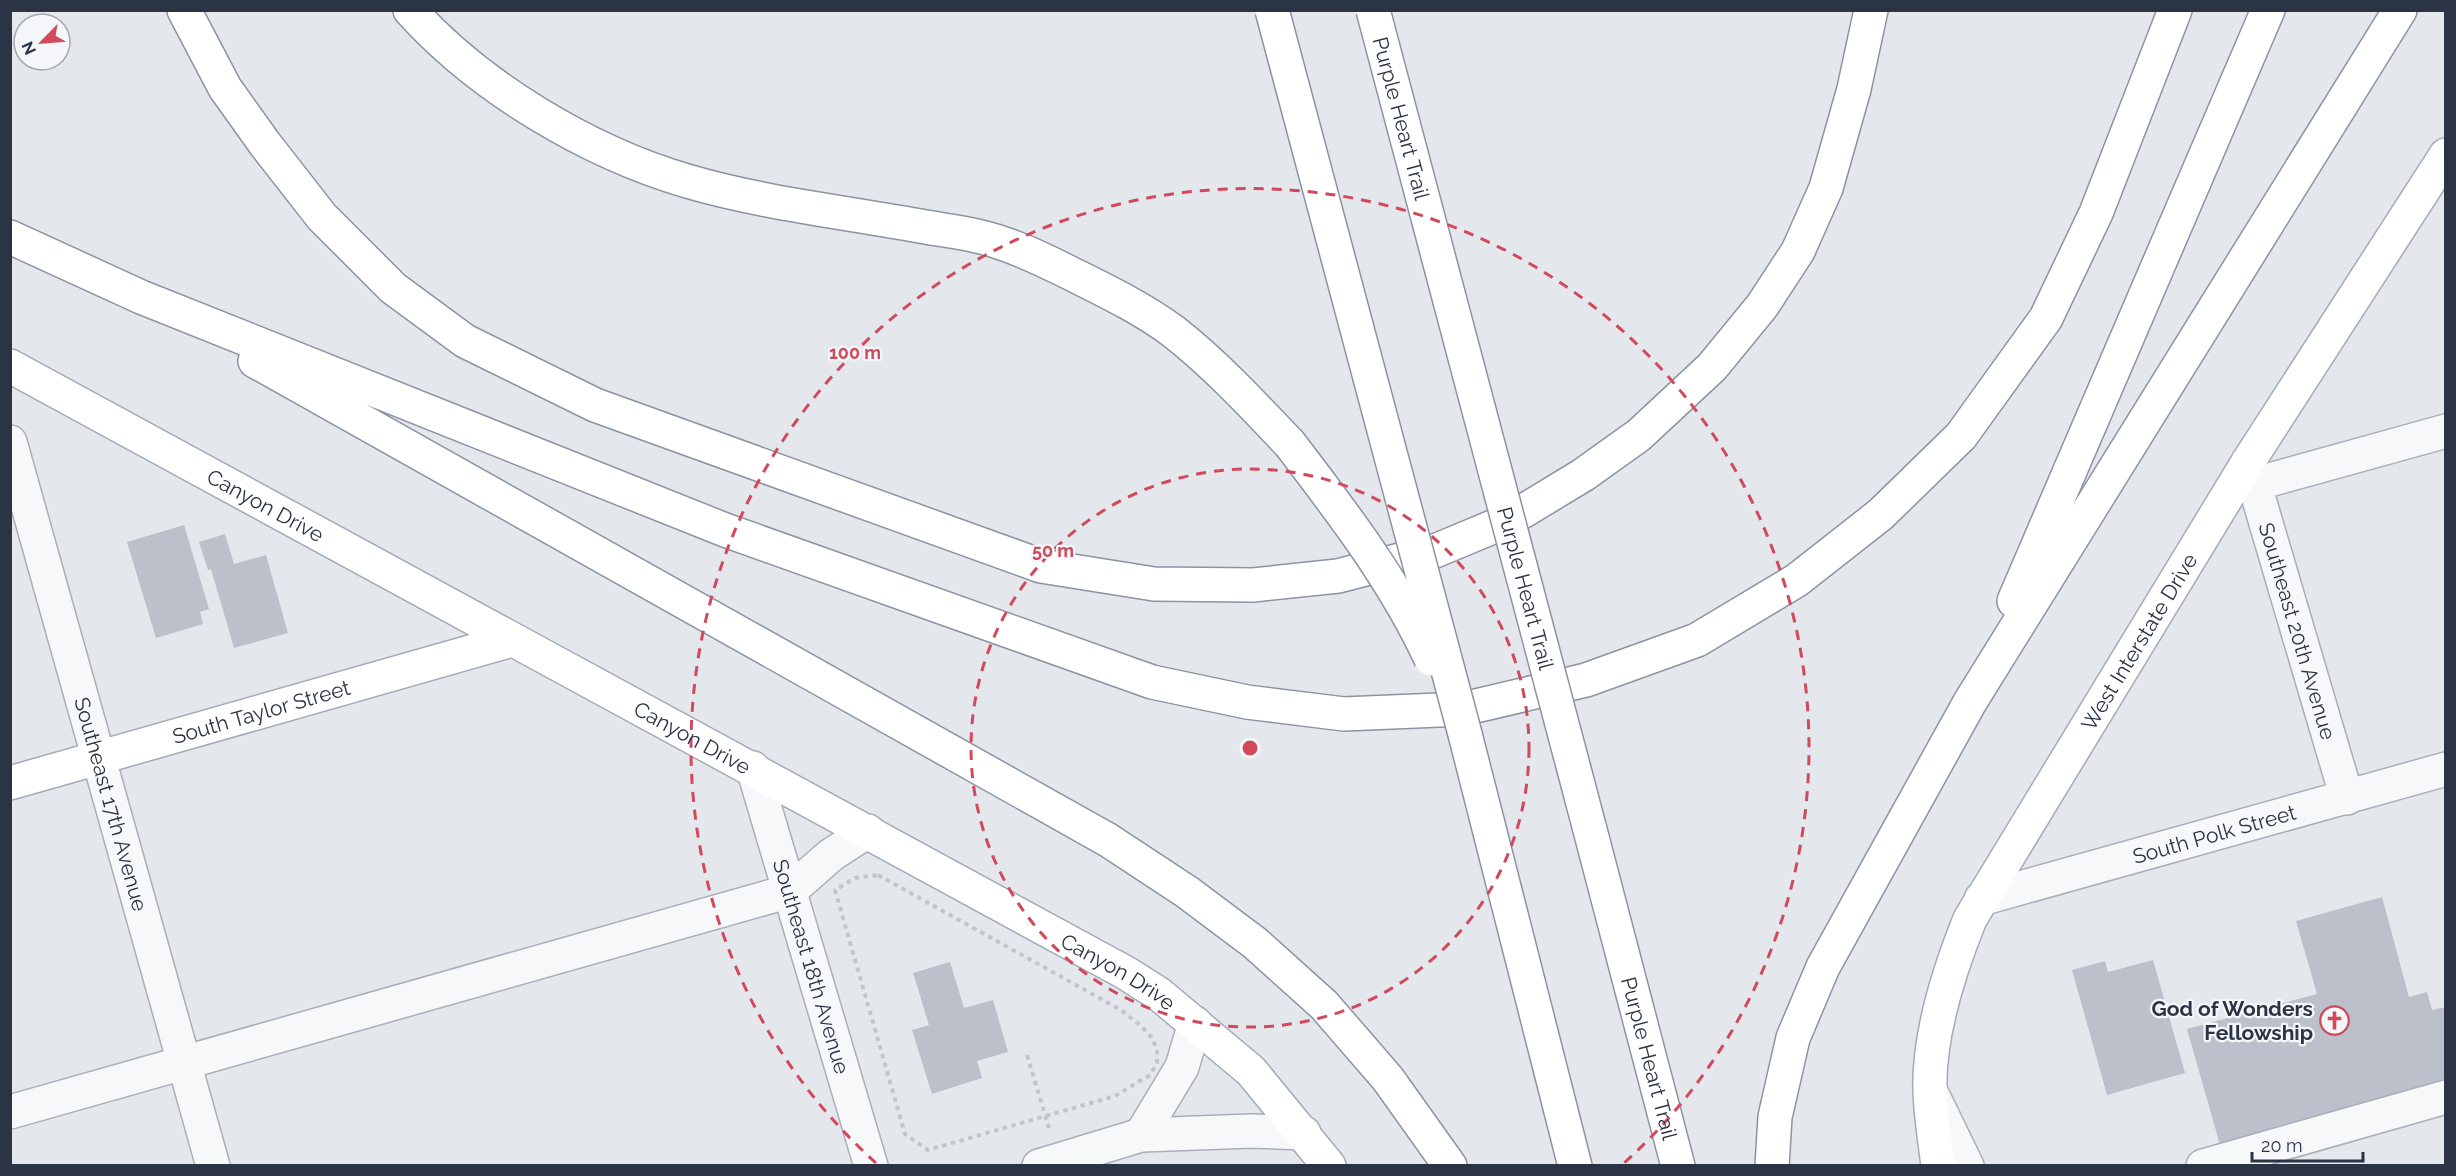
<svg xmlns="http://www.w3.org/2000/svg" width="2456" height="1176" viewBox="0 0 2456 1176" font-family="Raleway,sans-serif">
<rect width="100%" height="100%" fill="#e4e7ec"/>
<g fill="#bbc0ca">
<polygon points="184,525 209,609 200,612 203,624 156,638 127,542"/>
<polygon points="225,534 234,564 266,555 288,633 234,648 211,569 208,570 199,542"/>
<polygon points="2382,897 2409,997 2427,992 2432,1010 2446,1007 2446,1090 2222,1152 2187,1029 2317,994 2296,921"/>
<polygon points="2153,960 2185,1073 2107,1095 2072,970 2105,961 2108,972"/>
<polygon points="950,962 964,1008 993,1000 1008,1052 977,1061 982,1078 932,1094 912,1030 929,1025 913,973"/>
</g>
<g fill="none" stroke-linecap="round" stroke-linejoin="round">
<defs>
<g id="minor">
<path id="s1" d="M10,442L213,1166"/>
<path id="s2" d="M2248,462L2347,798"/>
<polyline points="2255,484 2446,431"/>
<path id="s3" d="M753,768L871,1166"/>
<path id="s4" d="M1981,899L2446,769"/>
<polyline points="1931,1092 1967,1166"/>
<polyline points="10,1112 790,891 831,855 868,831"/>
<polyline points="1141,1135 1182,1067 1195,1023"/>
<polyline points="1039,1166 1141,1135 1252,1131 1304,1133"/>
<polyline points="2203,1166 2446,1097"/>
</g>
<g id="major">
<path id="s5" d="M10,366L1126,973L1159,994L1251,1071L1329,1166"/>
<path id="s6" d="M10,783L512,640"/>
<path id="s7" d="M1938,1166C1935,1141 1931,1117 1930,1092C1928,1036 1949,971 1970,919L2248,462L2446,155"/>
</g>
<g id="highway">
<polyline points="184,10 225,88 265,144 322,217 393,288 465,341 595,405 1041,566 1154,584 1253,585 1338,576 1435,551 1507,521 1583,475 1639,435 1712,367 1762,306 1798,251 1826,188 1854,89 1871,10"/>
<path d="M410,10C479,87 588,152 687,181C762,203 843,212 920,226C941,230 964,232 985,238C1013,245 1042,259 1068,272C1104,290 1142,308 1174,332C1216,365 1253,405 1290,444"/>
<polyline points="10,237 141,297 725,530 1152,682 1247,702 1344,714 1463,709 1586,680 1697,640 1797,580 1881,514 1961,436 2046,318 2096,213 2175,10"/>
<polyline points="255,361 1108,840 1187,892 1255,943 1324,1005 1388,1079 1450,1166"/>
<polyline points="2014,601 2268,10"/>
<polyline points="1465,734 1575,1166"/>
<path id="s8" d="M1589,826L1678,1166"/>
<polyline points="1772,1166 1775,1117 1793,1038 1823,967 1970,702 2400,10"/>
</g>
</defs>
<use href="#minor" stroke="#a9aeb7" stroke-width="36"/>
<use href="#major" stroke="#a3abb8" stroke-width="36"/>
<use href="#highway" stroke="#8b94a3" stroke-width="36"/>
<g stroke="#c2c5cb" stroke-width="4" stroke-dasharray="4.5 4.5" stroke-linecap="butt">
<polygon points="878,875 1121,1010 1140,1025 1153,1039 1157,1052 1157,1063 1150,1075 1115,1096 928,1150 905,1134 835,890 855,878"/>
<polyline points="1027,1055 1049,1128"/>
</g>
<use href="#minor" stroke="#f7f8fa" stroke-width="33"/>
<use href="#major" stroke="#fff" stroke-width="33"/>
<use href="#highway" stroke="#fff" stroke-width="33"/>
<defs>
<g id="highway-bridge">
<polyline points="1272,10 1465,734"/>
<path id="s9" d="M1373,10L1589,826"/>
<path d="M1290,444C1342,512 1395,581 1431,659"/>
</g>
</defs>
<use href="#highway-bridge" stroke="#8b94a3" stroke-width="36" stroke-linecap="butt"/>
<use href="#highway-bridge" stroke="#fff" stroke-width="33"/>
</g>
<g fill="none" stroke="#d1495b" stroke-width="3" stroke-dasharray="10 8">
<circle cx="1250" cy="748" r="279"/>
<path d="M876 1163A559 559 0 1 1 1624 1163"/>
</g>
<defs>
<symbol id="church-ring" viewBox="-11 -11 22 22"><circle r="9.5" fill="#f4f6f9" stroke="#d1495b" stroke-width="1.5"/><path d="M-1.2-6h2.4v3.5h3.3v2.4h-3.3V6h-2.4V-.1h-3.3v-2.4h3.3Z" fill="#d1495b"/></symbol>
</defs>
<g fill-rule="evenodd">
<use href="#church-ring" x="2318" y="1004" width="33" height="33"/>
</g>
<g text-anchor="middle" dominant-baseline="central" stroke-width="4.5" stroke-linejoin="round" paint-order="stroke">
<g font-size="21" fill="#2b3445" stroke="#f4f6f9">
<text stroke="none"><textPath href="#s9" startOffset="112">Purple Heart Trail</textPath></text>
<text stroke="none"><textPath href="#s5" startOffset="291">Canyon Drive</textPath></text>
<text stroke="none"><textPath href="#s9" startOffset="598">Purple Heart Trail</textPath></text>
<text stroke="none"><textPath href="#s2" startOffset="176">Southeast 20th Avenue</textPath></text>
<text stroke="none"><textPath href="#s7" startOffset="578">West Interstate Drive</textPath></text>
<text stroke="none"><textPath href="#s6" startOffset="261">South Taylor Street</textPath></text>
<text stroke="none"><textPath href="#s5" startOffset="777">Canyon Drive</textPath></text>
<text stroke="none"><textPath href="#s1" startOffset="376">Southeast 17th Avenue</textPath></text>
<text stroke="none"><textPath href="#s4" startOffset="242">South Polk Street</textPath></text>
<text stroke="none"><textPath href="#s3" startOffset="207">Southeast 18th Avenue</textPath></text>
<text stroke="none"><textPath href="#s5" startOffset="1263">Canyon Drive</textPath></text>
<text stroke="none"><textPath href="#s8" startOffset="240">Purple Heart Trail</textPath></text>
</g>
<g font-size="21" font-weight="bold" fill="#2b3445" stroke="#f4f6f9" text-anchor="end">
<text x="2313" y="1008">God of Wonders<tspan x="2313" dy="24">Fellowship</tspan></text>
</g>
</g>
<circle cx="1250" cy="748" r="9" fill="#d1495b" stroke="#f4f6f9" stroke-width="3"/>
<g font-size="18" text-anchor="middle" font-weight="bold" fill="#d1495b" stroke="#f4f6f9" stroke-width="4.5" stroke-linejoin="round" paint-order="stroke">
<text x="855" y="359">100 m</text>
<text x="1053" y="557">50 m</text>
</g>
<rect width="2456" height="1176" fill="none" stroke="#2b3445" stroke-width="24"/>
<g transform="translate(42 42) rotate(245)"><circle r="28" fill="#f4f6f9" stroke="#a4a8b1" stroke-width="1.5"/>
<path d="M0-4.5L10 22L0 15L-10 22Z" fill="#d1495b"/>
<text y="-9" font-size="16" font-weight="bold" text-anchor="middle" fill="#2b3445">N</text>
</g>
<path d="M2252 1152v9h111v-9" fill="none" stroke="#2b3445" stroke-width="3"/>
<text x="2261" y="1152" font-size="18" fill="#2b3445" stroke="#f4f6f9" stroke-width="4.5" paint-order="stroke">20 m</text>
</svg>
